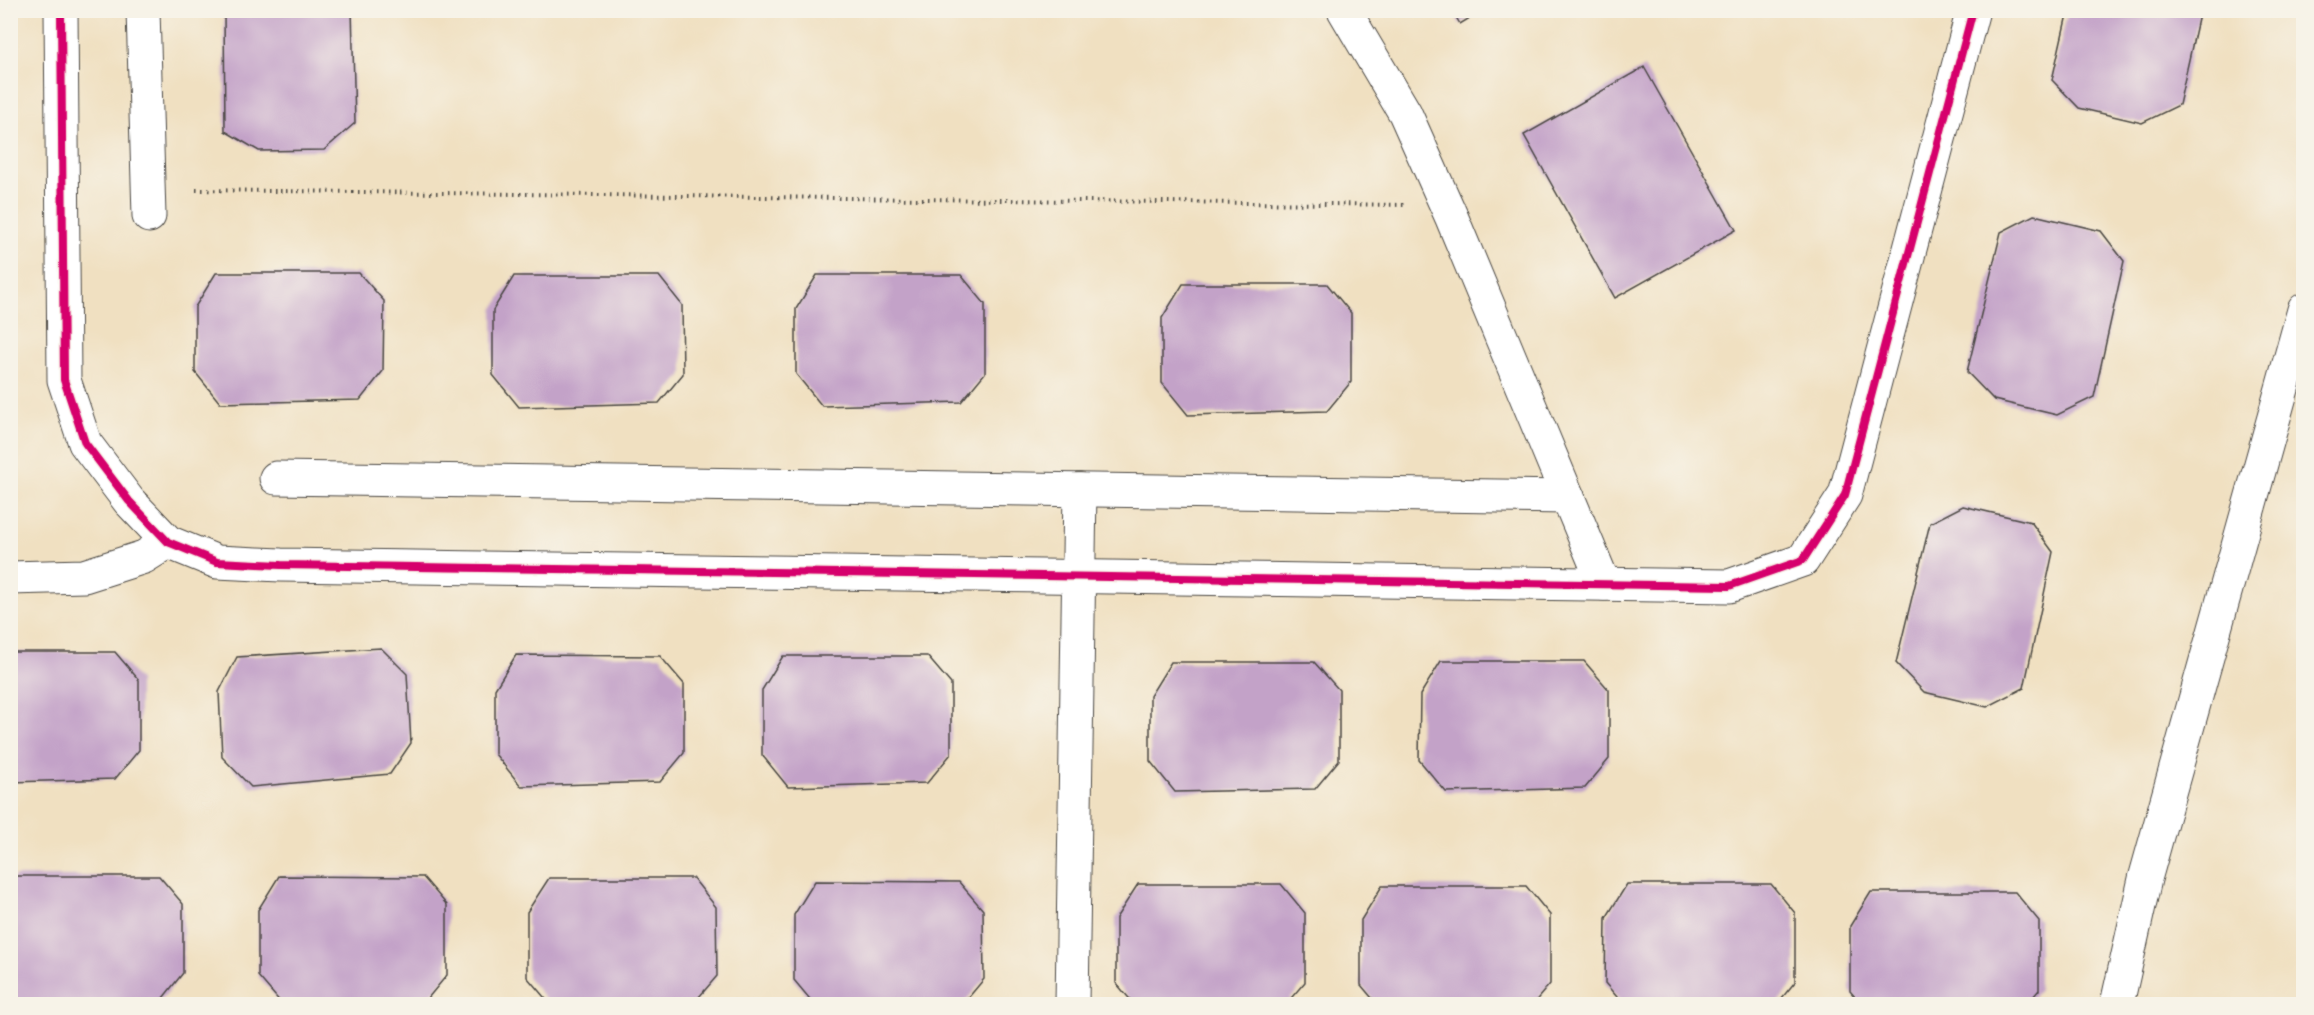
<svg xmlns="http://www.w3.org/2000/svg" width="2314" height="1015" viewBox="0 0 2314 1015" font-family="Itim,sans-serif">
<rect width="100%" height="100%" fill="#f7f3e8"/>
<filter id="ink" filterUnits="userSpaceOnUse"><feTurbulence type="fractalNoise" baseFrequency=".0167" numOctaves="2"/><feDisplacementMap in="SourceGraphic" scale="12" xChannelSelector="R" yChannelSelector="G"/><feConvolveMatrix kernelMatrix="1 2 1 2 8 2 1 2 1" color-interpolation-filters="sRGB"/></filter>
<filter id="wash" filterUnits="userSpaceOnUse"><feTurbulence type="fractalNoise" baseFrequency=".008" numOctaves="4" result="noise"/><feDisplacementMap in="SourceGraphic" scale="24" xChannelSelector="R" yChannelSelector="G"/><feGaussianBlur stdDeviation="1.35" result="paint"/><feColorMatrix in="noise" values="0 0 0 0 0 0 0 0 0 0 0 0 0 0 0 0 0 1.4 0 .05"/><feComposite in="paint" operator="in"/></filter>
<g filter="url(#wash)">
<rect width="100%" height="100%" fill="#f0e0c1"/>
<g id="blocks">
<g fill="#c3a2c8">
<polygon points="224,10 352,10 355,123 324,150 259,151 225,131"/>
<polygon points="1452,10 1483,10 1460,24"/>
<polygon points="2068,10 2200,10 2179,105 2142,123 2079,108 2052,80"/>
<polygon points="1644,67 1736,230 1615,298 1524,135"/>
<polygon points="2034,215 2101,231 2124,261 2094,397 2057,415 1994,400 1967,372 2001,232"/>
<polygon points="216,273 359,273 384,301 383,371 360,400 220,403 195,372 195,307"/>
<polygon points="817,275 961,275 985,304 985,373 961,402 822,406 796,374 796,309"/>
<polygon points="514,276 659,276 682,305 683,374 659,403 519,407 493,375 493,310"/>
<polygon points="1183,284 1327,284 1351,313 1351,382 1327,411 1188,415 1162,383 1162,318"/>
<polygon points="1963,506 2031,522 2053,552 2024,688 1987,707 1924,692 1896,663 1930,523"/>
<polygon points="381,648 407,674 411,743 390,774 251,787 222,757 219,692 237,657"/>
<polygon points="10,652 115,652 139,680 139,750 115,779 10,782"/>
<polygon points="516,655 660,656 684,684 684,753 660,782 521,786 495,754 495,689"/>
<polygon points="783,656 927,656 951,684 951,754 927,783 788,787 762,755 762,690"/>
<polygon points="1441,661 1584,661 1609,690 1609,759 1585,788 1446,792 1419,760 1420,695"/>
<polygon points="1171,662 1314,662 1339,690 1339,760 1315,789 1175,792 1150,761 1150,696"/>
<polygon points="15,876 159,876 183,904 183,973 159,1003 19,1004 10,995 10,883"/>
<polygon points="279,876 423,877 447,905 447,975 423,1004 282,1004 258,976 258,910"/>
<polygon points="549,878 693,878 716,907 717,976 693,1004 550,1004 527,977 527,912"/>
<polygon points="815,881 959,882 983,910 984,979 963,1004 814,1004 794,980 794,915"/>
<polygon points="1138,884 1281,884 1305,913 1305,982 1286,1004 1134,1004 1116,983 1116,918"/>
<polygon points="1627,884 1771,884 1795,913 1795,982 1777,1004 1623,1004 1605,983 1606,918"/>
<polygon points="1382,886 1526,886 1550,915 1550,984 1533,1004 1377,1004 1361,985 1361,920"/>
<polygon points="1871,892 2015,892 2039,921 2039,990 2027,1004 1861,1004 1850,991 1850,926"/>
</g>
</g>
</g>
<g filter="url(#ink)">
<use href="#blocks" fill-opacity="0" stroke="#494642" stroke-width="1.5"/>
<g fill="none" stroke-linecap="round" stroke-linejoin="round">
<defs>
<g id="minor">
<polyline points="61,10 64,380 85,443 129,501 168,542 217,562 281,565 1729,586 1803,560 1845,495 1973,10"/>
<polyline points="143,10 149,216"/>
<polyline points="1344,10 1405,113 1451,216 1604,584"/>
<polyline points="276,478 1568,497"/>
<polyline points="10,578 84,576 144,557 168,542"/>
<polyline points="1072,1004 1080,490"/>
<polyline points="2117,1004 2145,879 2304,310"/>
</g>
</defs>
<use href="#minor" stroke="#494642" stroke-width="35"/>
<polyline stroke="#494642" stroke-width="4" stroke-dasharray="1.5 4.5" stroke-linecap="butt" points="196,190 1407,205"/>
<use href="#minor" stroke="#fff" stroke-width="33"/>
<defs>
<polyline id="cycleway" points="61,10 64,380 85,443 129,501 168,542 217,562 281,565 1729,586 1803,560 1845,495 1973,10"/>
</defs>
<use href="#cycleway" stroke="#f7f3e8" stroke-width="11"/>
<use href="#cycleway" stroke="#d6006c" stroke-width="8"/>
</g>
</g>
<rect width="2314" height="1015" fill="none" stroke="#f7f3e8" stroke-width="36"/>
</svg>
